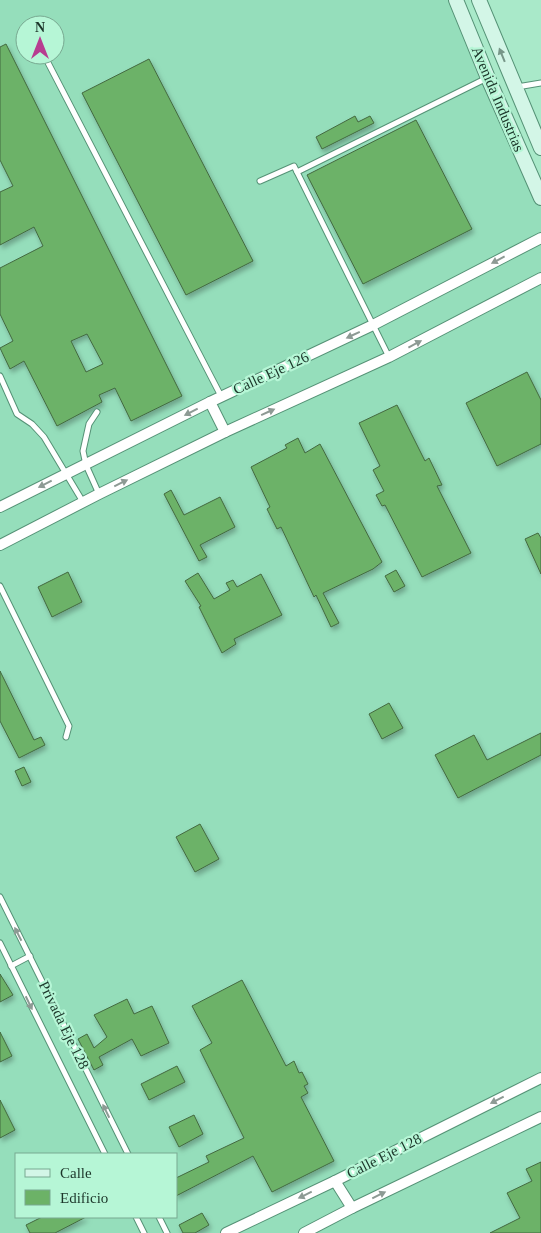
<svg xmlns="http://www.w3.org/2000/svg" width="541" height="1233" viewBox="0 0 541 1233" font-family="'Times New Roman',serif">
<defs>
<filter id="shadow"><feDropShadow dx="2" dy="3.5" stdDeviation="2.5" flood-color="#0004"/></filter>
</defs>
<rect width="100%" height="100%" fill="#a9e9c9"/>
<path fill="#95debb" fill-rule="evenodd" d="M0,0H454L541,207V1233H0ZM25,25H55V55H25ZM16,1154H176V1217H16Z"/>
<g fill="#6cb267" stroke="#436940" fill-rule="evenodd" filter="url(#shadow)">
<path d="M6,44L182,396L131,421L115,388L99,395L102,402L57,426L24,361L10,369L0,348L13,341L0,314V268L43,246L34,227L0,245V192L13,186L0,160V47ZM87,334L103,364L86,372L71,341Z"/>
<polygon points="149,59 253,261 186,295 82,93"/>
<polygon points="355,116 358,122 370,116 374,123 322,149 316,137"/>
<polygon points="416,120 472,229 363,284 307,175"/>
<polygon points="527,372 541,400 541,444 497,466 466,403"/>
<polygon points="397,405 425,461 429,458 442,485 437,486 471,553 422,577 385,505 382,506 376,495 384,491 373,470 380,466 359,423"/>
<polygon points="298,438 305,453 320,444 382,562 373,569 323,593 339,623 331,627 316,595 314,597 281,527 277,529 267,509 270,507 251,467 287,448 285,445"/>
<polygon points="171,490 184,515 220,497 235,527 200,545 207,557 199,561 164,494"/>
<polygon points="538,533 541,538 541,574 525,539"/>
<polygon points="396,570 405,586 394,592 385,576"/>
<polygon points="68,572 82,602 52,617 38,587"/>
<polygon points="198,573 214,599 230,590 226,583 233,580 237,587 261,574 282,615 234,639 236,644 222,653 199,607 201,606 185,581"/>
<polygon points="0,671 34,740 41,737 45,745 19,758 0,721"/>
<polygon points="389,703 403,728 382,739 369,714"/>
<polygon points="541,733 541,755 458,798 435,755 474,735 487,760"/>
<polygon points="24,767 31,782 22,786 15,771"/>
<polygon points="200,824 219,859 195,872 176,837"/>
<polygon points="0,974 13,995 0,1002"/>
<polygon points="242,980 286,1066 294,1061 299,1073 302,1072 308,1084 304,1086 308,1093 301,1097 334,1161 272,1192 253,1156 176,1196 176,1178 209,1162 206,1156 244,1138 200,1050 212,1043 192,1006"/>
<polygon points="127,999 134,1014 152,1006 169,1043 141,1056 132,1039 99,1057 103,1065 94,1070 78,1039 87,1034 94,1048 107,1037 94,1015"/>
<polygon points="0,1032 12,1056 0,1062"/>
<polygon points="177,1066 185,1082 149,1100 141,1084"/>
<polygon points="0,1100 15,1130 0,1138"/>
<polygon points="194,1115 203,1134 179,1147 169,1127"/>
<polygon points="541,1162 541,1233 490,1233 520,1218 507,1193 532,1181 526,1169"/>
<polygon points="202,1213 209,1225 195,1233 183,1233 179,1225"/>
<polygon points="42,1217 86,1217 55,1233 30,1233 26,1225"/>
</g>
<g fill="none" stroke-linecap="round" stroke-linejoin="round">
<defs>
<g id="service">
<polyline points="44,55 221,396"/>
<polyline points="517,87 541,83"/>
<polyline points="297,172 487,78"/>
<polyline points="260,181 294,166 389,357"/>
<polyline points="0,376 17,414 32,424 44,437 83,502"/>
<polyline points="97,412 89,424 83,451 86,465 99,494"/>
<polyline points="0,586 69,726 66,737"/>
<polyline points="0,897 128,1154"/>
<polyline points="0,943 105,1154"/>
<polyline points="11,966 30,956"/>
<polyline points="136,1217 144,1233"/>
<polyline points="159,1217 167,1233"/>
</g>
<g id="minor">
<polyline points="210,402 225,432"/>
<polyline points="0,507 210,402 373,325 541,238"/>
<polyline points="0,545 99,494 225,432 389,357 541,278"/>
<polyline points="335,1181 352,1208"/>
<polyline points="226,1233 335,1181 541,1078"/>
<polyline points="304,1233 352,1208 541,1117"/>
</g>
<g id="secondary">
<polyline points="456,0 488,78 541,198"/>
<polyline points="479,0 541,148"/>
</g>
</defs>
<use href="#service" stroke="#559276" stroke-width="7"/>
<use href="#minor" stroke="#559276" stroke-width="12"/>
<use href="#secondary" stroke="#559276" stroke-width="16"/>
<use href="#service" stroke="#fff" stroke-width="5"/>
<use href="#minor" stroke="#fff" stroke-width="10"/>
<use href="#secondary" stroke="#d3f6e7" stroke-width="14"/>
</g>
<defs><path id="oneway-solid" d="M-6-.8H1V-3.2L6.5 0L1 3.2V.8H-6Z" transform="scale(1.25)"/></defs>
<use fill="#779688" href="#oneway-solid" transform="translate(502 55) rotate(-112)"/>
<g fill="#8d9a94">
<use href="#oneway-solid" transform="translate(498 260) rotate(152)"/>
<use href="#oneway-solid" transform="translate(353 335) rotate(155)"/>
<use href="#oneway-solid" transform="translate(415 344) rotate(-28)"/>
<use href="#oneway-solid" transform="translate(191 412) rotate(153)"/>
<use href="#oneway-solid" transform="translate(268 412) rotate(-24)"/>
<use href="#oneway-solid" transform="translate(121 483) rotate(-26)"/>
<use href="#oneway-solid" transform="translate(45 484) rotate(153)"/>
<use href="#oneway-solid" transform="translate(18 934) rotate(-117)"/>
<use href="#oneway-solid" transform="translate(29 1003) rotate(64)"/>
<use href="#oneway-solid" transform="translate(497 1100) rotate(153)"/>
<use href="#oneway-solid" transform="translate(106 1111) rotate(-116)"/>
<use href="#oneway-solid" transform="translate(305 1195) rotate(154)"/>
<use href="#oneway-solid" transform="translate(379 1195) rotate(-26)"/>
</g>
<g text-anchor="middle" dominant-baseline="central" stroke-width="4.5" stroke-linejoin="round" paint-order="stroke">
<g font-size="15" fill="#1b3529" stroke="#b6f6d6">
<text transform="translate(498 99) rotate(67)">Avenida Industrias</text>
<text transform="translate(271 373) rotate(-25)">Calle Eje 126</text>
<text transform="translate(64 1025) rotate(64)">Privada Eje 128</text>
<text transform="translate(384 1156) rotate(-27)">Calle Eje 128</text>
</g>
</g>
<rect x="15" y="1153" width="162" height="65" fill="#b6f6d6" stroke="#78a991"/>
<rect x="25" y="1169" width="25" height="8" fill="#d3f6e7" stroke="#78a991"/>
<text x="60" y="1178" font-size="15" fill="#1b3529">Calle</text>
<rect x="25" y="1190" width="25" height="15" fill="#6cb267" stroke="#78a991"/>
<text x="60" y="1203" font-size="15" fill="#1b3529">Edificio</text>
<g transform="translate(40 40)"><circle r="24" fill="#b6f6d6" stroke="#78a991"/>
<path d="M0-4L9 19L0 12L-9 19Z" fill="#b73d90"/>
<text y="-8" font-size="14" font-weight="bold" text-anchor="middle" fill="#1b3529">N</text>
</g>
</svg>
